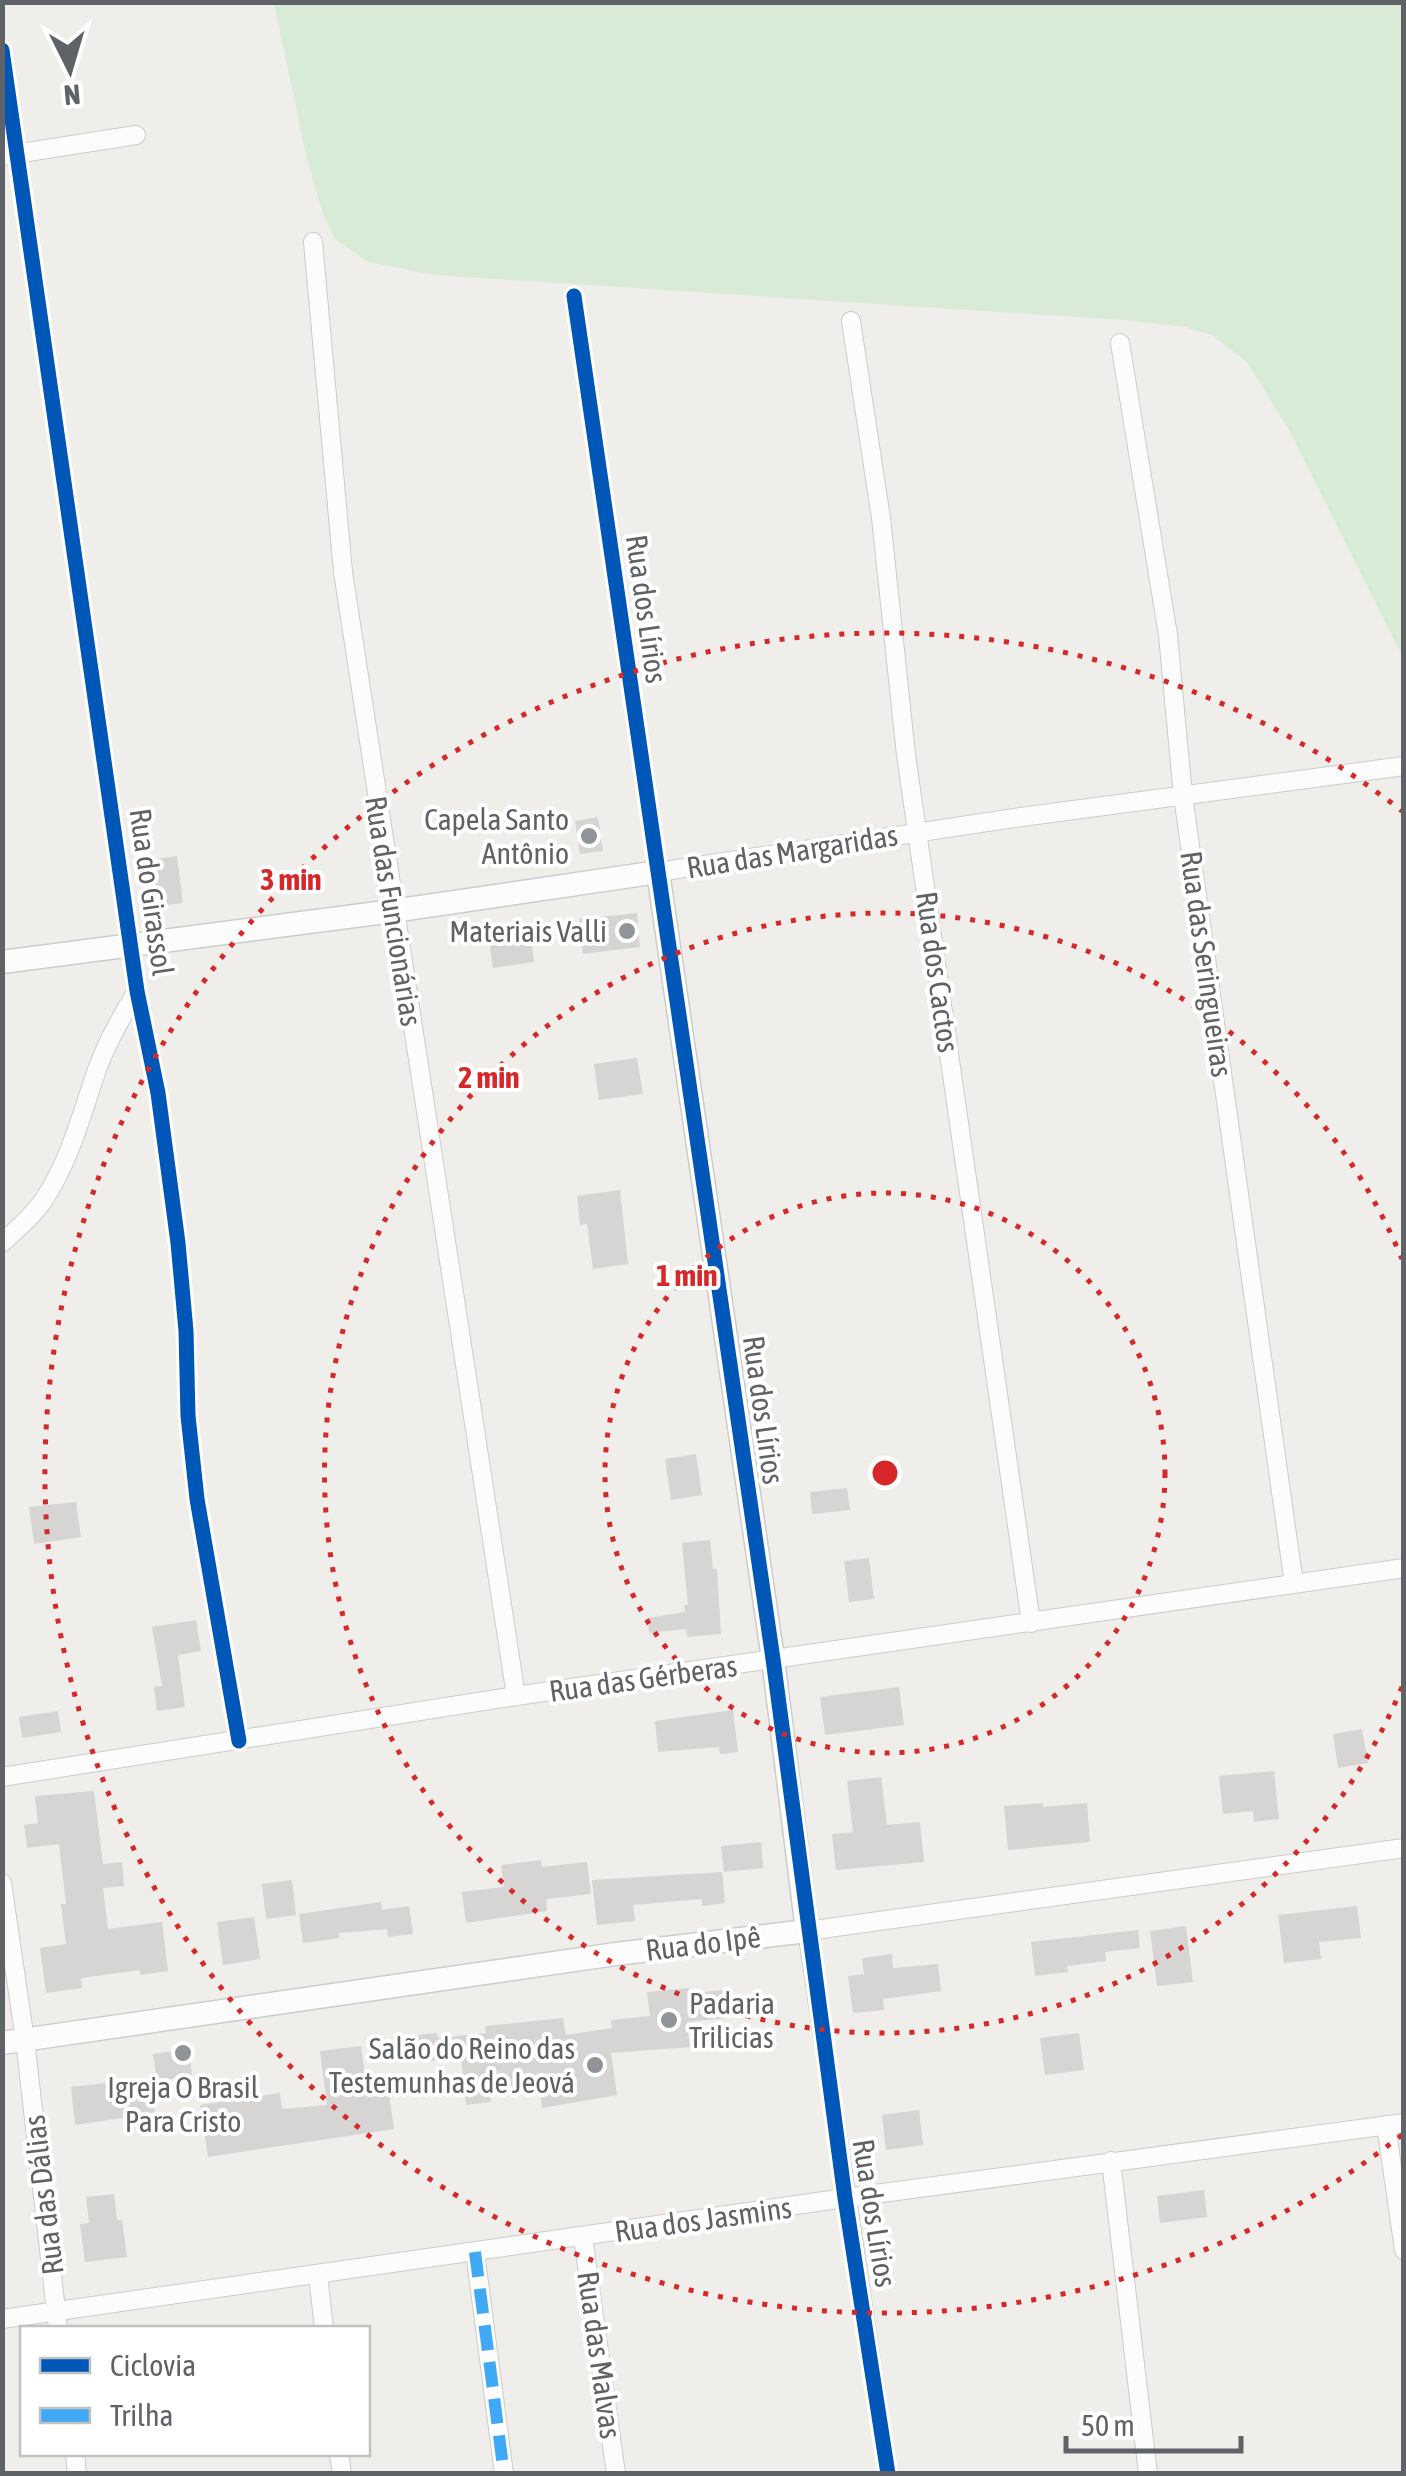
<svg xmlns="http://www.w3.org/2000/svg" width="1406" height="2476" font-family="'Asap Condensed',sans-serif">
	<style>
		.green { fill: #d8ebd6 }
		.building { fill: #d6d5d3 }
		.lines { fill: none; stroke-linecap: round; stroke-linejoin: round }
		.minor-casing { stroke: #cbcccc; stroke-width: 20 }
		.tertiary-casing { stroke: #cbcccc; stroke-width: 25 }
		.minor { stroke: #fdfcfc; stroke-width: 18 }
		.tertiary { stroke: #fdfcfc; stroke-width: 22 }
		.quiet { stroke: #3fa9f5; stroke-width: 12; stroke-dasharray: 25 12; stroke-linecap: butt }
		.cycleway-casing { stroke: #fff; stroke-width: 21 }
		.cycleway { stroke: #0057b8; stroke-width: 15 }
		.ring { fill: none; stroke: #d62828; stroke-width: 5; stroke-dasharray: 5 10 }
		.poi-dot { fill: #919496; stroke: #fff; stroke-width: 4 }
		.labels { text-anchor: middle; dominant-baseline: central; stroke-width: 8; stroke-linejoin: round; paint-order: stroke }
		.street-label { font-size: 30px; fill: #5f6368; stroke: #fff }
		.poi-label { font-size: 30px; fill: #5f6368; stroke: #fff; text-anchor: end }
		.centre { fill: #d62828; stroke: #fff; stroke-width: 5 }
		.ring-label { font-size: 30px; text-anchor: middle; font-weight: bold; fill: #d62828; stroke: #fff; stroke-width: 8; stroke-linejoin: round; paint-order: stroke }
	</style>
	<rect width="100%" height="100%" fill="#efeeea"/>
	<path class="green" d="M274 3H1403V658L1289 430 1247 362 1212 335 1185 327 1123 320 435 275 368 262 335 239 323 214 306 155Z"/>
	<path class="building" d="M598 817 603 851 580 854 575 821Z
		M177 856 183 903 151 907 145 861Z
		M637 913 640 947 583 954 579 919Z
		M530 929 534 962 493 968 488 935Z
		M637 1058 643 1094 599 1100 594 1064Z
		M620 1190 628 1264 593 1269 587 1224 580 1225 577 1196Z
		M696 1454 702 1495 671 1500 665 1459Z
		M847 1488 850 1510 812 1514 810 1492Z
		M76 1502 81 1537 34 1544 29 1507Z
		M710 1540 713 1569H717L721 1634 687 1637 686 1629 649 1633 648 1618 685 1612 684 1605H688L682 1543Z
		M869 1558 874 1599 849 1602 844 1561Z
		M196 1620 201 1651 178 1655 185 1707 157 1711 154 1687 162 1686 152 1627Z
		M899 1687 904 1725 825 1735 820 1697Z
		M733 1710 738 1752 720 1754 719 1747 658 1752 655 1721Z
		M58 1711 61 1732 22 1738 19 1717Z
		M1362 1729 1368 1763 1338 1768 1333 1734Z
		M1274 1771 1279 1819 1254 1822 1253 1811 1223 1814 1219 1776Z
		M881 1777 887 1825 920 1822 924 1862 836 1870 832 1834 853 1832 847 1781Z
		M94 1791 103 1864 122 1862 124 1886 103 1888 108 1929 162 1922 168 1971 140 1975V1970L81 1978 82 1988 46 1993 40 1948 66 1944 61 1904H66L59 1844 27 1848 24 1825 38 1823 35 1796Z
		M1043 1803V1807L1087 1803 1090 1842 1008 1850 1004 1806Z
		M761 1842 763 1868 724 1872 721 1846Z
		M541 1860 542 1867 587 1862 591 1894 546 1899 547 1911 466 1923 462 1892 504 1887 501 1865Z
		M722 1872 725 1903 702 1906V1899L633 1905 635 1921 597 1925 592 1880Z
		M292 1880 296 1915 266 1919 262 1884Z
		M381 1902 382 1910 409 1906 413 1934 388 1937 387 1929 339 1933 340 1938 303 1943 299 1914Z
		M1357 1906 1361 1938 1319 1942 1321 1959 1284 1963 1278 1915Z
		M254 1917 260 1959 223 1965 217 1922Z
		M1186 1926 1193 1982 1157 1986 1150 1931Z
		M1138 1930 1140 1948 1105 1952 1106 1961 1067 1966 1068 1972 1035 1976 1031 1942Z
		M892 1954 893 1968 938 1964 941 1991 883 1999 884 2010 853 2013 848 1976 864 1974 862 1958Z
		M689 1988 690 1993 724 1990 727 2018 687 2022 690 2047 611 2053 617 2095 542 2108 539 2083 489 2089 491 2102 466 2105 461 2058 418 2062 415 2035 437 2033 438 2038 486 2033 485 2026 563 2018 566 2035 612 2028 611 2020 650 2016 647 1992Z
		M1079 2033 1084 2070 1045 2075 1040 2038Z
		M361 2046 368 2097 389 2094 394 2129 208 2157 200 2105 280 2093 282 2109 327 2105 320 2051Z
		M189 2049 192 2076 157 2081 153 2054Z
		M150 2078 155 2113 75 2125 71 2087Z
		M919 2110 923 2145 886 2150 882 2115Z
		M1204 2190 1207 2217 1160 2223 1157 2196Z
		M114 2194 117 2220H122L127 2257 85 2262 80 2224 89 2223 86 2197Z"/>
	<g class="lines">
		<defs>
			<path id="minor" d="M2 50 137 991 158 1093 178 1243 186 1331 188 1416 197 1499 239 1741
				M2 156 136 135
				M313 242 343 572 516 1696
				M574 296 658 872 1021 817 1404 766
				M851 321 881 518 906 755 1031 1623
				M1120 343 1168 635 1183 796 1294 1584
				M2 1243C17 1229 34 1215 45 1198 71 1158 82 1112 98 1067 108 1040 122 1016 137 991
				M2 1777 516 1696 1404 1568
				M2 1883 25 2040 58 2328
				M1386 2125 1404 2250
				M1111 2161 1148 2474
				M583 2237 616 2474
				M475 2252 504 2474
				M318 2275 324 2328
				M2 2319 845 2198 1404 2123
				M75 2454 77 2474
				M339 2454 342 2474
				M888 2474 807 1931 1404 1848"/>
			<path id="tertiary" d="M2 962 393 911 658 872 773 1659 807 1931 616 1954 2 2043"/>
		</defs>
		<use href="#minor" class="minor-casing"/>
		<use href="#tertiary" class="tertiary-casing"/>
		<use href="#minor" class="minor"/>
		<use href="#tertiary" class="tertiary"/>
		<path class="quiet" d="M475 2252 504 2474"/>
		<defs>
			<path id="cycleway" d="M2 50 137 991 158 1093 178 1243 186 1331 188 1416 197 1499 239 1741
				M574 296 773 1659 845 2198 888 2474"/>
		</defs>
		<use href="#cycleway" class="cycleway-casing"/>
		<use href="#cycleway" class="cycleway"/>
	</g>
	<g class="ring">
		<circle cx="885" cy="1473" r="280"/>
		<path d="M1402 1687A560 560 0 1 1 1402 1259"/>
		<path d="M1402 2135A840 840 0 1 1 1402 811"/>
	</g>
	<g class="poi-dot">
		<circle cx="589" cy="836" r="10"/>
		<circle cx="627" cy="931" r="10"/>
		<circle cx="669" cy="2020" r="10"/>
		<circle cx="183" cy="2053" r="10"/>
		<circle cx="595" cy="2065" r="10"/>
	</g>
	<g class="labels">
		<g class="street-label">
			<text transform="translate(647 609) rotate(82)">Rua dos Lírios</text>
			<text transform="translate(792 851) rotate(-9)">Rua das Margaridas</text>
			<text transform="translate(152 892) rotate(82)">Rua do Girassol</text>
			<text transform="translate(394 911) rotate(81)">Rua das Funcionárias</text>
			<text transform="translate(1207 964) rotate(82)">Rua das Seringueiras</text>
			<text transform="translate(938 972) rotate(82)">Rua dos Cactos</text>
			<text transform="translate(764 1410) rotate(82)">Rua dos Lírios</text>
			<text transform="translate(643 1678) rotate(-8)">Rua das Gérberas</text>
			<text transform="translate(703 1943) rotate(-7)">Rua do Ipê</text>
			<text transform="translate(43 2195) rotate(-97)">Rua das Dálias</text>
			<text transform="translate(875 2213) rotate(81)">Rua dos Lírios</text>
			<text transform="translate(703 2219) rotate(-8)">Rua dos Jasmins</text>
			<text transform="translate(600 2355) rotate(82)">Rua das Malvas</text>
		</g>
		<g class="poi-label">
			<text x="569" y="819">Capela Santo<tspan x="569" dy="34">Antônio</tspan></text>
			<text x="607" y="931">Materiais Valli</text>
			<text x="689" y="2003" text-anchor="start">Padaria<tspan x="689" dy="34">Trilicias</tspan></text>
			<text x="575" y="2048">Salão do Reino das<tspan x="575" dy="34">Testemunhas de Jeová</tspan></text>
			<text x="183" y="2087" text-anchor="middle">Igreja O Brasil<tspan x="183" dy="34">Para Cristo</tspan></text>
		</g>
	</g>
	<circle cx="885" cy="1473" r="15" class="centre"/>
	<g class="ring-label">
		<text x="291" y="890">3 min</text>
		<text x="489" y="1088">2 min</text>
		<text x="687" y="1286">1 min</text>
	</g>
	<rect width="1406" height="2476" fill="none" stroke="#5f6368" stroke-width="10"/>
	<rect x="20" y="2326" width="350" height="130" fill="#ffffff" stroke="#bfc1c3" stroke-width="2.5"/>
	<rect x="40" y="2358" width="50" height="15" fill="#0057b8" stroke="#bfc1c3" stroke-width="2.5"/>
	<text x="110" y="2376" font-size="30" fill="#5f6368">Ciclovia</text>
	<rect x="40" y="2408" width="50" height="15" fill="#3fa9f5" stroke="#bfc1c3" stroke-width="2.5"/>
	<text x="110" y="2426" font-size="30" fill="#5f6368">Trilha</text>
	<g transform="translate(70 70) rotate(175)" stroke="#ffffff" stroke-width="8" paint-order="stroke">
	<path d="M0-8L18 38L0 25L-18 38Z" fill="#5f6368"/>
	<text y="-15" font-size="28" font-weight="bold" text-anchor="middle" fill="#5f6368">N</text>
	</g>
	<path d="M1066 2436v15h175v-15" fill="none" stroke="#5f6368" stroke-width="5"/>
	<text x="1081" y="2436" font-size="30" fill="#5f6368" stroke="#ffffff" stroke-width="8" paint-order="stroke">50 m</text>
</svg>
